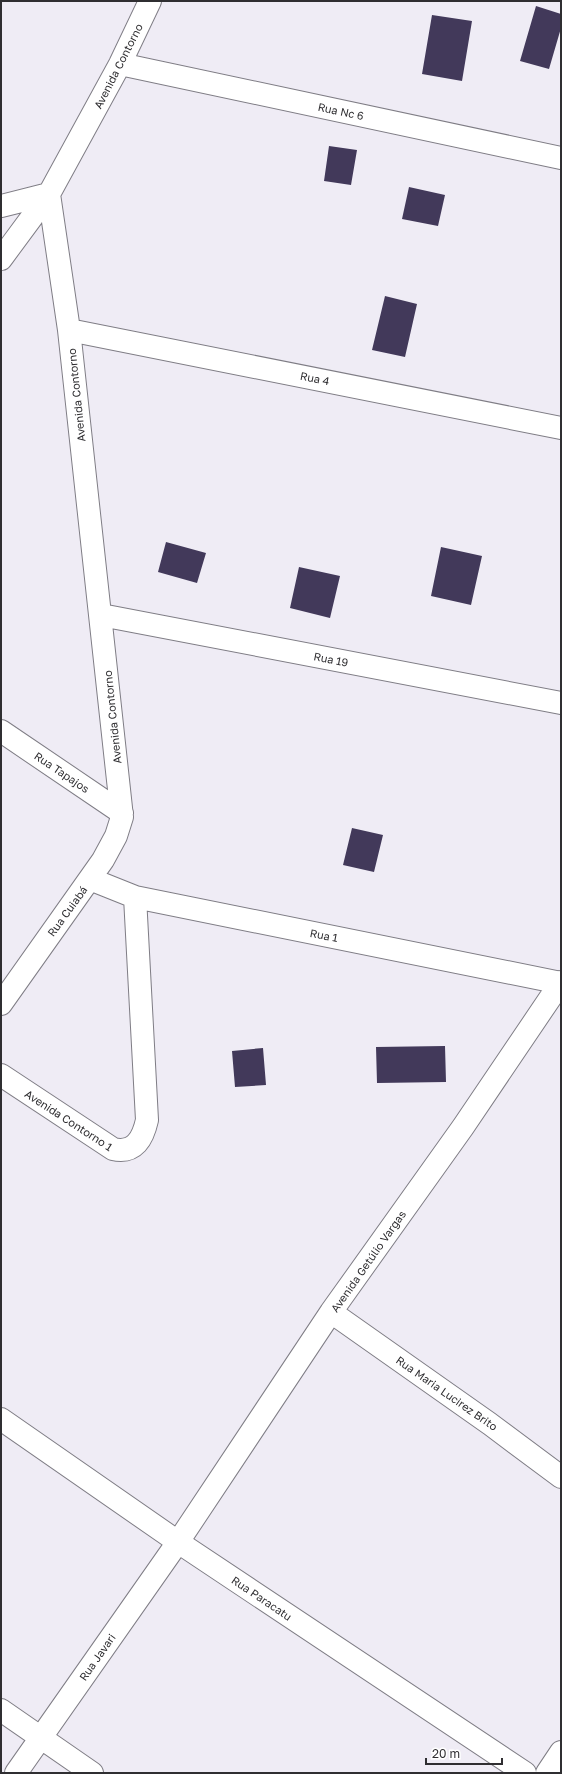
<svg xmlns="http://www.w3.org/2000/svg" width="562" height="1774" font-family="'Golos Text',sans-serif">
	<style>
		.building { fill: #42395a }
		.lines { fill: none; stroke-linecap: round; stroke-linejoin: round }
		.minor-casing { stroke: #7f7d85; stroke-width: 24 }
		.tertiary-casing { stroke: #7f7d85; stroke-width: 24 }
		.minor { stroke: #fff; stroke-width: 22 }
		.tertiary { stroke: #fff; stroke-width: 22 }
		.labels { text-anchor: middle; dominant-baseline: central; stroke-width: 4; stroke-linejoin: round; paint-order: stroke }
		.street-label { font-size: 11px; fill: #2f2e31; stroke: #fff }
	</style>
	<rect width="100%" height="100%" fill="#efecf5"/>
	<path class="building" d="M536 6 561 14V28L549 69 520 61Z
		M432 15 472 21 462 81 422 74Z
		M329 146 357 150 351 185 324 181Z
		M409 187 445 195 438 226 402 219Z
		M385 296 417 304 405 357 372 350Z
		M166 542 206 553 197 583 158 572Z
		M441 547 482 556 471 605 431 596Z
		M299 567 340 576 330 618 290 608Z
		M352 828 383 835 374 872 343 865Z
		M445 1046 446 1082 377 1083 376 1047Z
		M263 1048 266 1085 235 1087 232 1051Z"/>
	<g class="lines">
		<defs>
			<path id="minor" d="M120 64 561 158
				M1 206 49 194
				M1 259 49 194
				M69 330 561 428
				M101 615 561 703
				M1 731 122 813
				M90 879 135 897 561 983
				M1 1004 103 860 116 836 122 817 69 330 49 194 120 64 150 1
				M1 1075 113 1149C135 1154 143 1138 147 1120L135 897
				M331 1312 490 1424 561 1477
				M1 1419 178 1542 525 1773
				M1 1710 92 1773
				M16 1773 178 1542 331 1312 463 1127 561 982"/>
			<path id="tertiary" d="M547 1773 561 1752"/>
		</defs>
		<use href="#minor" class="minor-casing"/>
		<use href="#tertiary" class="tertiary-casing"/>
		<use href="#minor" class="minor"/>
		<use href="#tertiary" class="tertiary"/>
	</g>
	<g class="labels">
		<g class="street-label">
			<text transform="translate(118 66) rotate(-63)">Avenida Contorno</text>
			<text transform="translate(341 111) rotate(12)">Rua Nc 6</text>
			<text transform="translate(315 378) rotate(11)">Rua 4</text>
			<text transform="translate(76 395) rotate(-96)">Avenida Contorno</text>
			<text transform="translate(331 659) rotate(11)">Rua 19</text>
			<text transform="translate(112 717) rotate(-96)">Avenida Contorno</text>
			<text transform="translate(62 772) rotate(34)">Rua Tapajos</text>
			<text transform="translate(67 911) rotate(-54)">Rua Cuiabá</text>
			<text transform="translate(324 935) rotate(11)">Rua 1</text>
			<text transform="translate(69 1120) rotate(33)">Avenida Contorno 1</text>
			<text transform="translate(368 1261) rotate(-55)">Avenida Getúlio Vargas</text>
			<text transform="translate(447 1393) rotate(35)">Rua Maria Lucirez Brito</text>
			<text transform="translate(262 1598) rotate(34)">Rua Paracatu</text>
			<text transform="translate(97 1657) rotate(-55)">Rua Javari</text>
		</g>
	</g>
	<rect width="562" height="1774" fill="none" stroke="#2f2e31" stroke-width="4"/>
	<path d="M426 1758v6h76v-6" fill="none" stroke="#2f2e31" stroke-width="2"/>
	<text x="432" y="1758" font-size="12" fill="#2f2e31" stroke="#ffffff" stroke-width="3" paint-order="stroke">20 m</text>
</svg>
